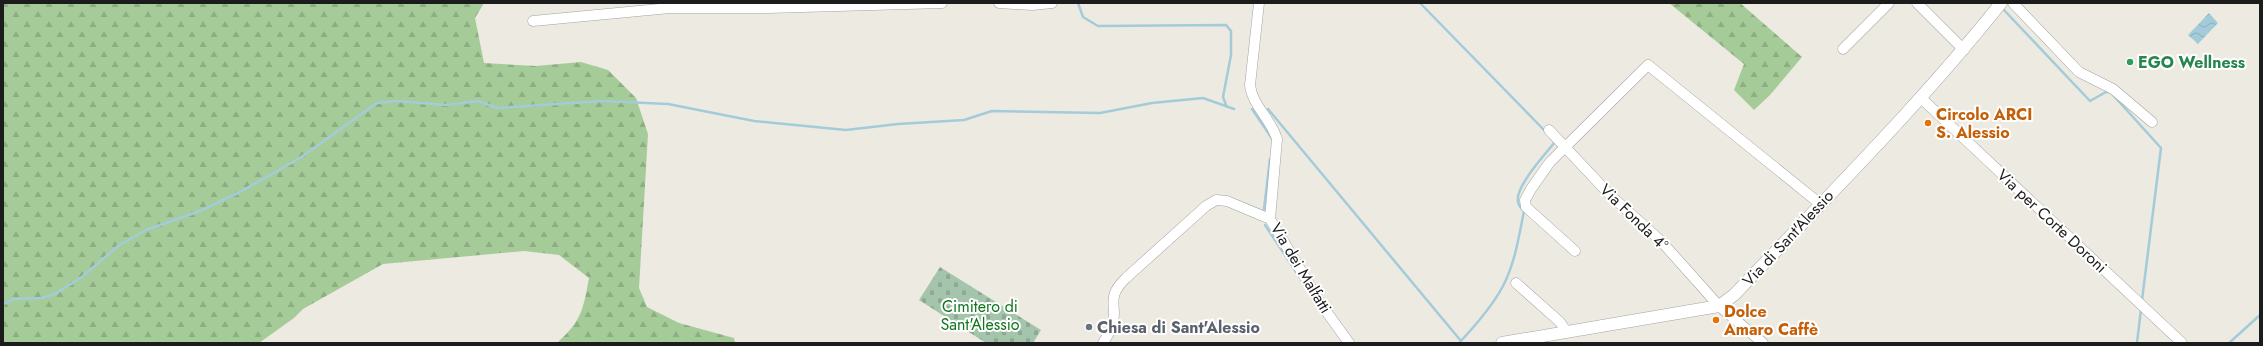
<svg xmlns="http://www.w3.org/2000/svg" width="2263" height="346" font-family="Jost,sans-serif">
	<style>
		.forest { fill: url(#forest-firs) }
		.cemetery { fill: url(#cemetery-stones) }
		.water { fill: url(#water-waves) }
		.lines { fill: none; stroke-linecap: round; stroke-linejoin: round }
		.stream { stroke: #a4cbd9; stroke-width: 2.5 }
		.minor-casing { stroke: #a3a3a3; stroke-width: 11 }
		.tertiary-casing { stroke: #a3a3a3; stroke-width: 13 }
		.minor { stroke: #fff; stroke-width: 10 }
		.tertiary { stroke: #fff; stroke-width: 12 }
		.leisure-dot { fill: #2e9e5b; stroke: #fff; stroke-width: 1.5 }
		.food-dot { fill: #e8710a; stroke: #fff; stroke-width: 1.5 }
		.worship-dot { fill: #6b7280; stroke: #fff; stroke-width: 1.5 }
		.labels { text-anchor: middle; dominant-baseline: central; stroke-width: 4; stroke-linejoin: round; paint-order: stroke }
		.leisure-label { font-size: 16px; font-weight: bold; fill: #27864d; stroke: #fff; text-anchor: start }
		.food-label { font-size: 16px; font-weight: bold; fill: #c56008; stroke: #fff; text-anchor: start }
		.street-label { font-size: 16px; fill: #1c1c1c; stroke: #fff }
		.park-label { font-size: 16px; fill: #0f751d; stroke: #fff }
		.worship-label { font-size: 16px; font-weight: bold; fill: #5b616d; stroke: #fff; text-anchor: start }
	</style>
	<defs>
		<pattern id="forest-firs" width="22" height="20" patternUnits="userSpaceOnUse"><rect width="22" height="20" fill="#a5cb98"/><path d="M5 1l3.5 6h-7zM16 11l3.5 6h-7z" fill="#8dae82"/></pattern>
		<pattern id="cemetery-stones" width="16" height="16" patternUnits="userSpaceOnUse"><rect width="16" height="16" fill="#a4c5ab"/><path d="M2 7V4a2 2 0 0 1 4 0v3zM10 15v-3a2 2 0 0 1 4 0v3z" fill="#8da993"/></pattern>
		<pattern id="water-waves" width="16" height="10" patternUnits="userSpaceOnUse"><rect width="16" height="10" fill="#a4cbd9"/><path d="M0 5q4-4 8 0t8 0" fill="none" stroke="#8daeba"/></pattern>
	</defs>
	<rect width="100%" height="100%" fill="#edeae2"/>
	<path class="forest" d="M3 3H484L475 18 484 63 536 66 581 62 608 70 636 98 648 134 639 288 647 307 679 323 734 338 735 343H557C582 320 583 310 589 278L559 255 524 251 383 264 303 309 294 318 259 343H3Z
		M1669 3H1740L1802 57 1770 95 1754 110 1734 90 1744 64Z"/>
	<path class="cemetery" d="M940 267 1041 330 1033 343H986L919 300Z"/>
	<path class="water" d="M2209 13 2218 23 2198 44 2188 35Z"/>
	<g class="lines">
		<path class="stream" d="M1078 3 1083 17 1098 26 1226 25 1231 31V55L1223 97 1226 105
			M1420 3 1546 132
			M2003 9 2090 101 2106 92H2109
			M2113 95 2161 148 2142 300
			M1252 109 1273 140
			M1268 109 1461 341
			M1264 209 1270 159
			M1265 225 1299 276
			M3 304 14 299 41 298 55 294 82 277 118 246 146 230 200 211 240 192 300 158 377 103 397 101 446 105 478 101 497 108 603 101 668 104 754 121 846 130 898 124 964 120 992 111 1100 113 1152 103 1203 98 1234 109
			M1459 343C1475 326 1492 307 1503 286 1515 263 1519 236 1524 211 1521 208 1518 206 1518 201 1515 187 1546 153 1555 142L1553 140
			M2137 343 2141 309
			M2229 343 2260 315"/>
		<defs>
			<path id="minor" d="M999 3 1032 5 1052 3
				M1259 3 1250 85C1252 105 1271 119 1277 139L1270 219 1321 304 1349 343
				M1917 3 1964 50
				M2013 3 2079 72 2113 89 2152 122
				M533 21 670 8H768L942 3
				M1843 49 1889 3
				M1921 98 2182 343
				M1549 130 1610 195 1661 241 1719 306 1763 343
				M1575 251 1526 207 1525 200 1531 189 1550 162 1648 65 1819 203
				M1516 283 1560 322 1566 331
				M1103 343C1106 338 1110 332 1112 327 1119 306 1104 299 1126 278L1206 206 1216 200 1227 201 1270 219"/>
			<path id="tertiary" d="M1502 343 1719 306 1734 295C1825 199 1919 106 2001 3"/>
		</defs>
		<use href="#minor" class="minor-casing"/>
		<use href="#tertiary" class="tertiary-casing"/>
		<use href="#minor" class="minor"/>
		<use href="#tertiary" class="tertiary"/>
	</g>
	<circle class="leisure-dot" cx="2130" cy="62" r="4"/>
	<g class="food-dot">
		<circle cx="1928" cy="123" r="4"/>
		<circle cx="1716" cy="320" r="4"/>
	</g>
	<circle class="worship-dot" cx="1089" cy="327" r="4"/>
	<g class="labels">
		<g class="leisure-label">
			<text x="2138" y="62">EGO Wellness</text>
		</g>
		<g class="food-label">
			<text x="1936" y="114">Circolo ARCI<tspan x="1936" dy="18">S. Alessio</tspan></text>
			<text x="1724" y="311">Dolce<tspan x="1724" dy="18">Amaro Caffè</tspan></text>
		</g>
		<g class="street-label">
			<text transform="translate(1634 217) rotate(44)">Via Fonda 4°</text>
			<text transform="translate(2052 221) rotate(43)">Via per Corte Doroni</text>
			<text transform="translate(1788 238) rotate(-47)">Via di Sant'Alessio</text>
			<text transform="translate(1301 268) rotate(59)">Via dei Malfatti</text>
		</g>
		<g class="park-label">
			<text x="980" y="306">Cimitero di<tspan x="980" dy="18">Sant'Alessio</tspan></text>
		</g>
		<g class="worship-label">
			<text x="1097" y="327">Chiesa di Sant'Alessio</text>
		</g>
	</g>
	<rect width="2263" height="346" fill="none" stroke="#1c1c1c" stroke-width="8"/>
</svg>
